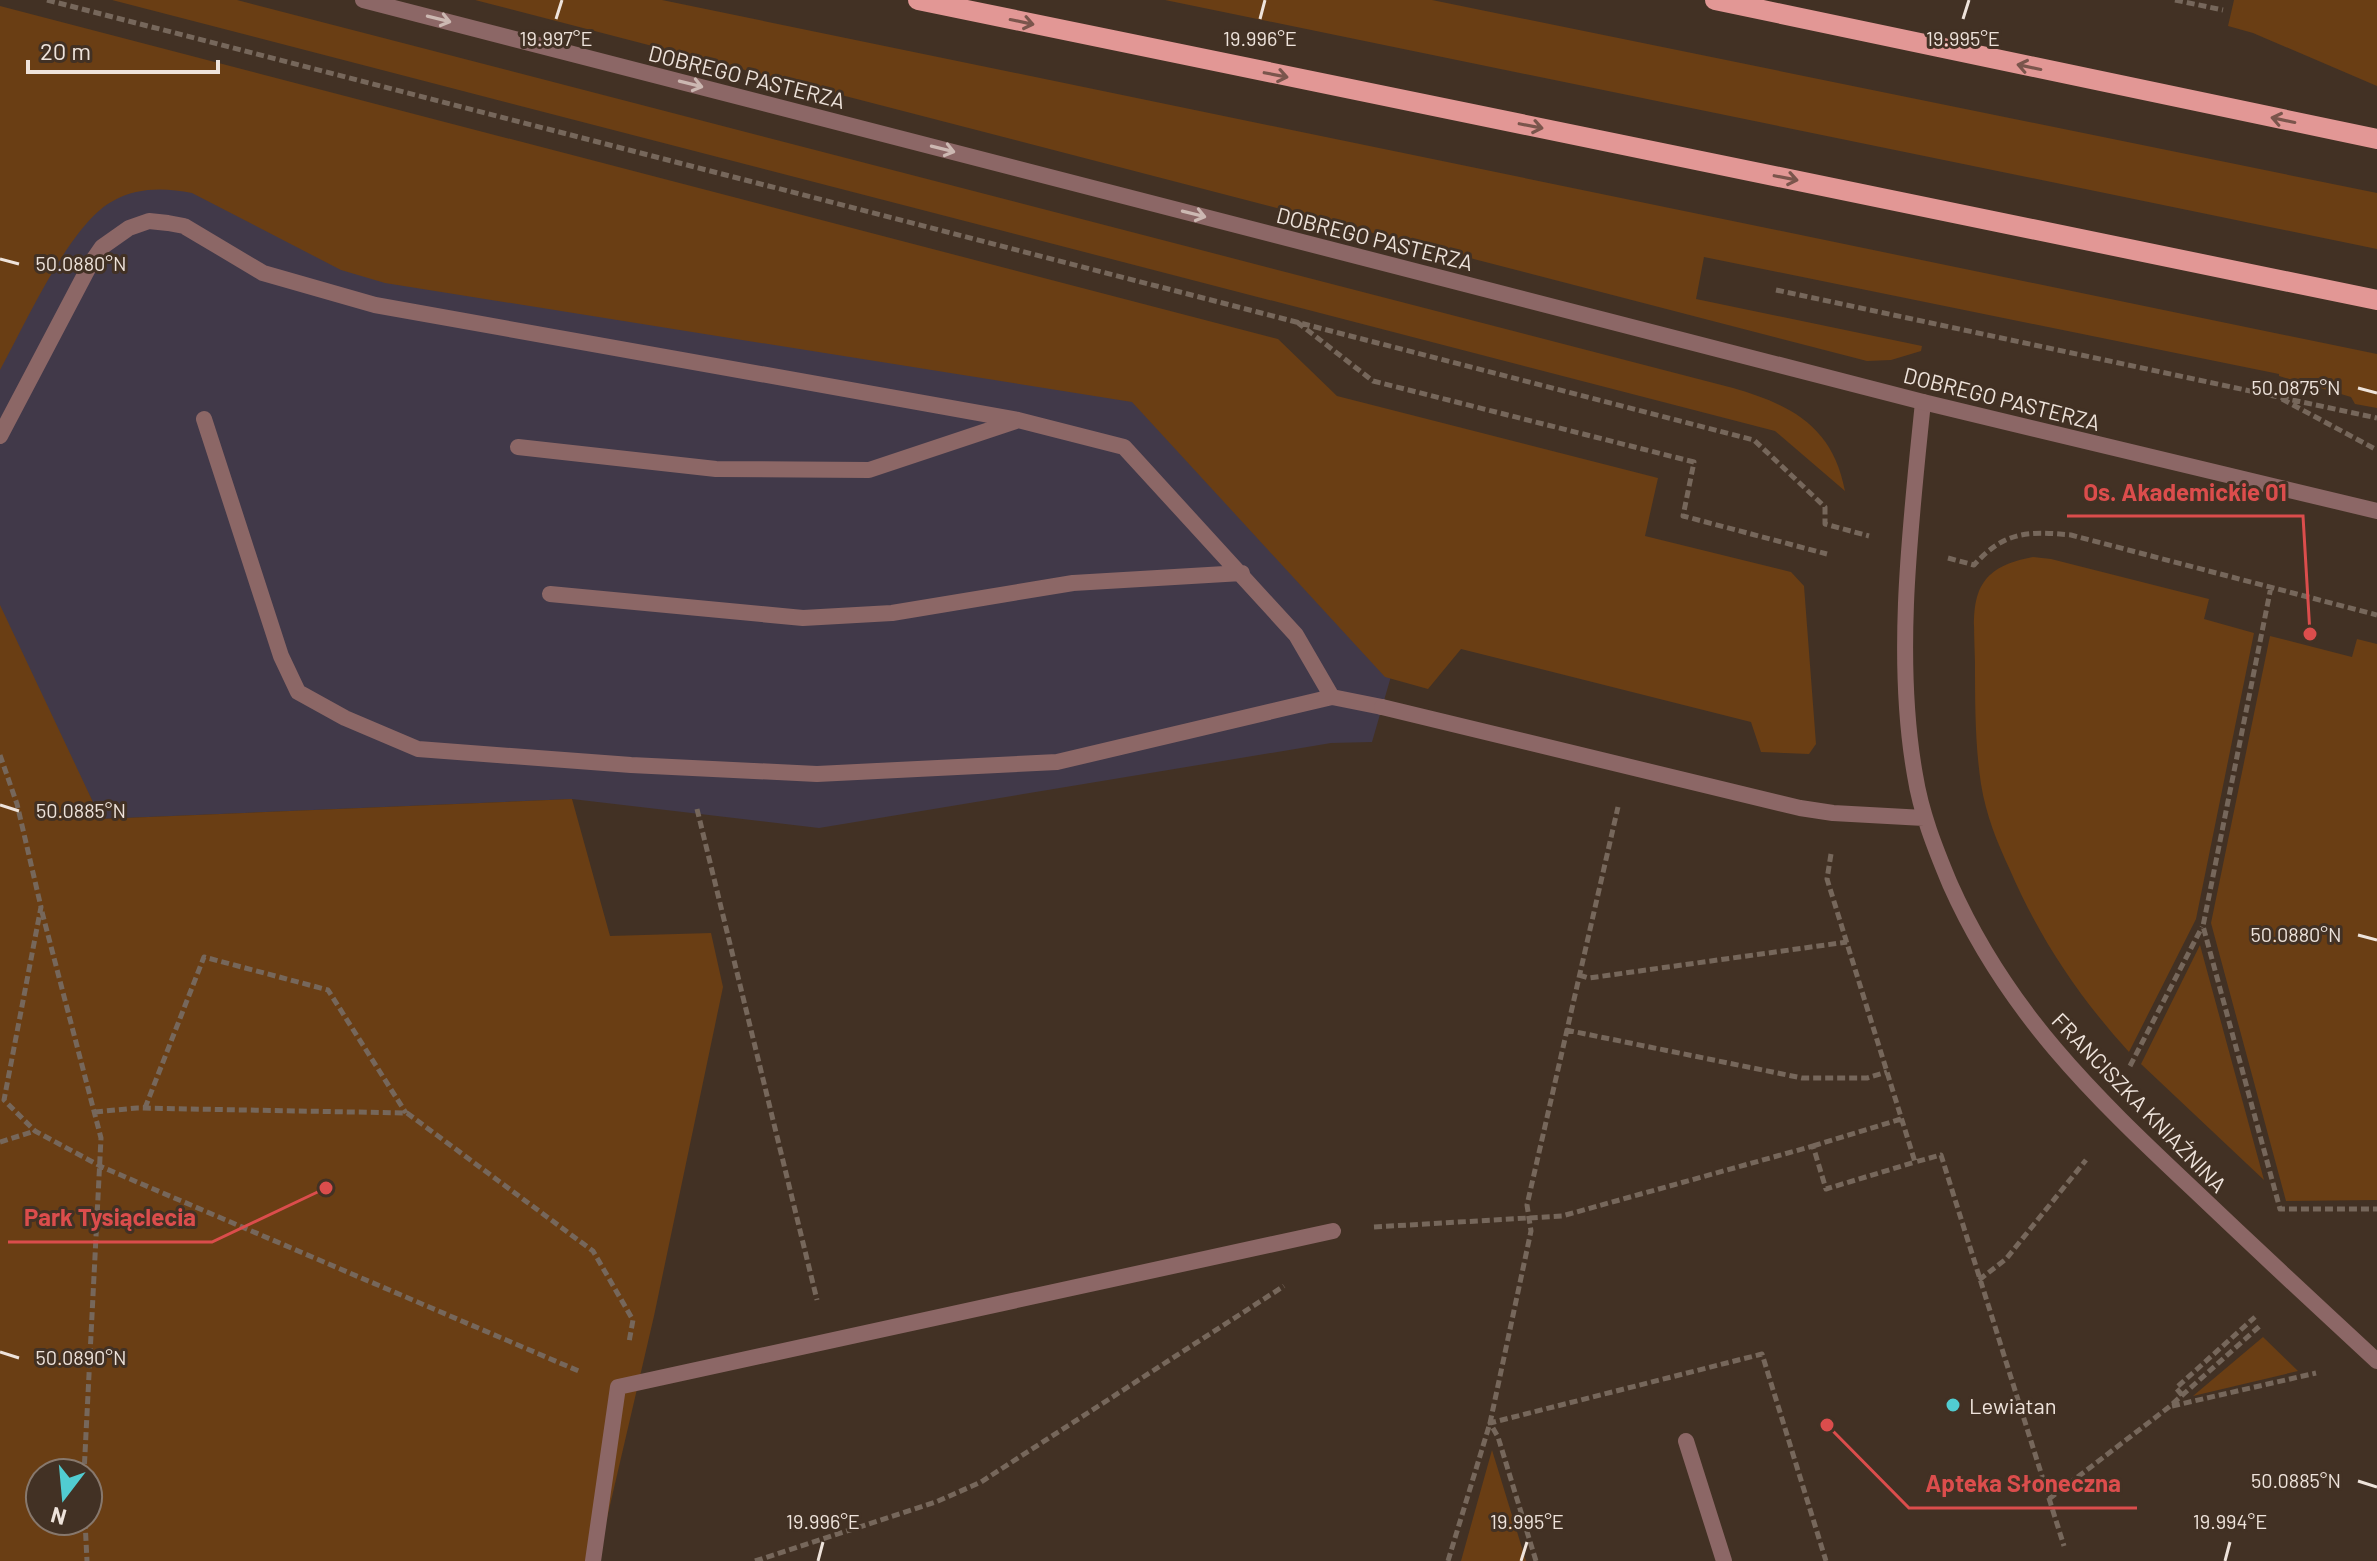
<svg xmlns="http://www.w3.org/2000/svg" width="2377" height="1561" font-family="Barlow,sans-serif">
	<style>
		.industrial { fill: #413949 }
		.green { fill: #6a3e14; fill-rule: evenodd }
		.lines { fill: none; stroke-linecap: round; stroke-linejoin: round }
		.path { stroke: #76675b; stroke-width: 5; stroke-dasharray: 8 4; stroke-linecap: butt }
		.service { stroke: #8c6766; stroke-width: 16 }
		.minor { stroke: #8c6766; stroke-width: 16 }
		.tertiary { stroke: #8c6766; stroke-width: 16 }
		.primary { stroke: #e29795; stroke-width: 20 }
		.oneway { stroke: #ccb8b2 }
		.oneway2 { stroke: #7a554c }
		.ticks { fill: none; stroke: #eee3db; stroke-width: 3 }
		.poi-dot { fill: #51ccd1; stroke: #423124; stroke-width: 3 }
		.labels { text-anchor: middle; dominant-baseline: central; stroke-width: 6; stroke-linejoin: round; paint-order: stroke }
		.street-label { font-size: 22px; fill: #eee3db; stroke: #423124 }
		.poi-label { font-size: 22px; fill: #eee3db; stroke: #423124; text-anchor: start }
		.ticks-label { font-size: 20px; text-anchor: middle; fill: #eee3db; stroke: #423124; stroke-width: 6; stroke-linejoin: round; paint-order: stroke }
		.leader { fill: none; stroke: #db4d4c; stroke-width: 3 }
		.callout-dot { fill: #db4d4c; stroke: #423124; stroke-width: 3 }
		.callout-label { font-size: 24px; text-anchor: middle; font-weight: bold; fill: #db4d4c; stroke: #423124; stroke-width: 6; stroke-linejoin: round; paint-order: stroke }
	</style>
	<rect width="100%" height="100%" fill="#423124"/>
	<path class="industrial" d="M117 119 1134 379 1394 666 1372 742 1331 743 819 828 572 799 101 819 0 612V200Z"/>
	<path class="green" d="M112 0H237L1733 388C1792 405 1833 427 1845 491L1775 431Z
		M475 0H662L2377 354V408L2355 404 2351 397 2279 376V374L1704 257 1696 299 1922 346 1921 351 1891 360 1867 361Z
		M1165 0H1432L2377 193V249Z
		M2234 0H2377V86L2253 33 2228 26Z
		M0 6 1278 339 1337 396 1658 478 1645 536 1791 572 1804 586 1816 744 1809 754 1761 752 1751 722 1461 649 1428 689 1385 677 1132 402 385 283 341 270 192 193C165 188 138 187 113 201 70 223 24 327 0 370Z
		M2033 557 2051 559 2209 599 2204 619 2254 633 2196 919 2129 1052C2079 997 2040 939 2010 870 1997 842 1986 815 1981 784 1975 744 1975 703 1975 663 1974 608 1965 569 2033 557Z
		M0 605 101 819 572 799 610 936 711 933 723 987 654 1316 597 1561H0ZM40 1473H88V1521H40Z
		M2270 636 2352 657 2357 639 2377 644V1200L2286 1201 2211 923Z
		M2200 945 2264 1180 2141 1064Z
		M2263 1337 2298 1371 2193 1396Z
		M1492 1450 1526 1561H1461Z"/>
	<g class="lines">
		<path class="path" d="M47 0 1754 440 1825 507V524L1869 536
			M2175 0 2223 10
			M1776 290 2377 418
			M1297 322 1373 381 1694 462 1683 516 1827 554
			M2282 399 2377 450
			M1948 558 1974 565C2005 531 2027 531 2071 535L2377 615
			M2271 587 2203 926 2280 1209H2377
			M0 755 17 804 41 907 4 1100 35 1131 102 1167 581 1372
			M697 809 817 1300
			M1831 854 1827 879 1915 1162 1941 1155 2064 1546
			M42 912 101 1138 84 1473
			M1579 975 1589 978 1847 942
			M1566 1030 1802 1078H1867L1887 1072
			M2130 1066 2202 927
			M145 1108 204 957 328 990 406 1113
			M95 1112 137 1108 407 1113 593 1251 633 1320 629 1342
			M0 1142 35 1131
			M1813 1146 1901 1119
			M1374 1227 1562 1216 1813 1146 1826 1189 1915 1162
			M1979 1280 2006 1259 2086 1160
			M2182 1395 2176 1388 2255 1317
			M2172 1406 2316 1373
			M2049 1499 2169 1407 2262 1324
			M85 1521 87 1561
			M755 1561 936 1502 981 1482 1284 1286
			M1448 1561 1490 1423 1531 1231 1527 1205 1618 807
			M1536 1561 1498 1437 1490 1423 1762 1354 1826 1561"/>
		<path class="service" d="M204 419 281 656 298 692 345 718 418 749 631 765 817 774 1057 762 1332 697 1382 707
			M0 436 91 263 102 247 129 228 149 221 168 223 184 226 263 273 375 305 1018 420 1124 447 1296 635 1332 697
			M518 447 716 469 869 470 1016 421
			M550 594 803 618 892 613 1073 583 1242 573
			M1686 1441 1724 1561"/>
		<path class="minor" d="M1923 402C1911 521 1894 657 1915 775 1921 813 1935 848 1950 884 2007 1012 2092 1094 2192 1188 2253 1246 2315 1304 2377 1361
			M1382 707 1800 808 1833 813 1924 818
			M593 1561 618 1387 1333 1231"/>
		<path class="tertiary" d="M363 0 1923 402 2377 511"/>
		<path class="primary" d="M918 0 2377 300
			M1715 0 2377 139"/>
	</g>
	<defs><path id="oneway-shaft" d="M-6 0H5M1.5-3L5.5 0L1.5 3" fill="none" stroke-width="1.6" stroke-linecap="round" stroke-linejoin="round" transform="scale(2)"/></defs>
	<g class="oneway">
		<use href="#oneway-shaft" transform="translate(439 19) rotate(14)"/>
		<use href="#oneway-shaft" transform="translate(691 84) rotate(14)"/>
		<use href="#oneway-shaft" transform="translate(943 149) rotate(14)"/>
		<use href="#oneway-shaft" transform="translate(1194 214) rotate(14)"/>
	</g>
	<g class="oneway2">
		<use href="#oneway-shaft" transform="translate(1022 22) rotate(12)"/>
		<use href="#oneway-shaft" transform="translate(2029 67) rotate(-168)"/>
		<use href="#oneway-shaft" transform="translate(1276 75) rotate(11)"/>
		<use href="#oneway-shaft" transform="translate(2283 120) rotate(-168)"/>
		<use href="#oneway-shaft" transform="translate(1531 126) rotate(11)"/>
		<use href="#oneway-shaft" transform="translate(1786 178) rotate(11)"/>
	</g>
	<path class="ticks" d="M556 19 562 0M1260 19 1265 0M1963 19 1969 0M0 259 19 264M2358 388 2377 393M0 805 19 811M2358 935 2377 940M0 1352 19 1358M2358 1481 2377 1487M818 1561 823 1542M1521 1561 1527 1542M2225 1561 2230 1542"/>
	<circle class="poi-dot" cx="1953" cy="1405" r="8"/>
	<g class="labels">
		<g class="street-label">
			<text transform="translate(747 76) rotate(14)">DOBREGO PASTERZA</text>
			<text transform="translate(1375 238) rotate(14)">DOBREGO PASTERZA</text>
			<text transform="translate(2002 398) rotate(14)">DOBREGO PASTERZA</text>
			<text transform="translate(2140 1102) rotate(46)">FRANCISZKA KNIAŹNINA</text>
		</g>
		<g class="poi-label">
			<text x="1969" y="1405">Lewiatan</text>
		</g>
	</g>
	<g class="ticks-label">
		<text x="556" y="46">19.997°E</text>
		<text x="1260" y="46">19.996°E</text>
		<text x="1963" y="46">19.995°E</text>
		<text x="81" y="271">50.0880°N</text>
		<text x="2296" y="395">50.0875°N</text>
		<text x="81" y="818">50.0885°N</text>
		<text x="2296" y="942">50.0880°N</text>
		<text x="81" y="1365">50.0890°N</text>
		<text x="2296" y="1488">50.0885°N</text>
		<text x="823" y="1529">19.996°E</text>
		<text x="1527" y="1529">19.995°E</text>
		<text x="2230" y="1529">19.994°E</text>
	</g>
	<path class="leader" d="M2310 634L2303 516H2067M326 1188L212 1242H8M1827 1425L1909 1508H2137"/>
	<g class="callout-dot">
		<circle cx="2310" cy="634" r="8"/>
		<circle cx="326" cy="1188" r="8"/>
		<circle cx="1827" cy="1425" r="8"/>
	</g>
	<g class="callout-label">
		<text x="2185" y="501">Os. Akademickie 01</text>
		<text x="110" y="1226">Park Tysiąclecia</text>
		<text x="2023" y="1492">Apteka Słoneczna</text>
	</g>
	<g transform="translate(64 1497) rotate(196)"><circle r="38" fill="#423124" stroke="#87786d" stroke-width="2"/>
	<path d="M0-6L14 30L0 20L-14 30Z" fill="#51ccd1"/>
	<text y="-12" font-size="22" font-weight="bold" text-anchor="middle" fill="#eee3db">N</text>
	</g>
	<path d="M28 60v12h190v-12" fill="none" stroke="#eee3db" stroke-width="4"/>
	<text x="40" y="60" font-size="24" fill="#eee3db" stroke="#423124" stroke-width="6" paint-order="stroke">20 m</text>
</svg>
